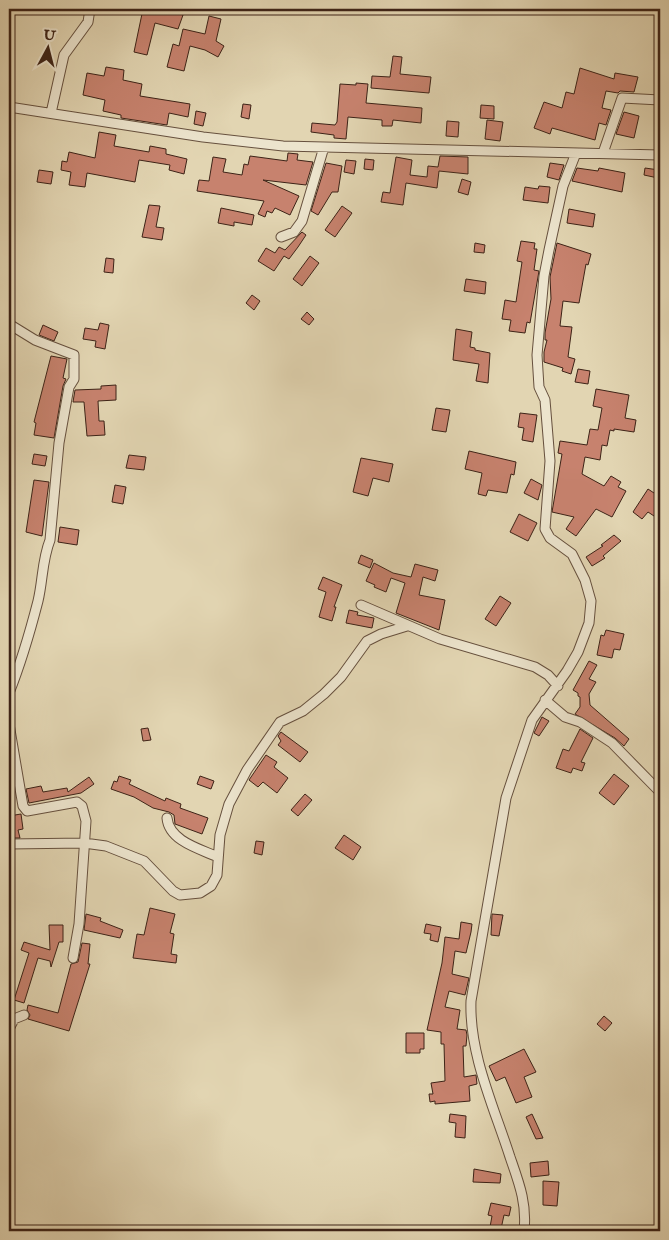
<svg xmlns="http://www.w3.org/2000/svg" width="669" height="1240" font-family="'IM FELL English',serif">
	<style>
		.building { fill: #c7826e; stroke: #3d2317 }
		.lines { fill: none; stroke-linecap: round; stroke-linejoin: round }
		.minor-casing { stroke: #66503e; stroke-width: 11 }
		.minor { stroke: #ece4cd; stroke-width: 9 }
	</style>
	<rect width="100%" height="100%" fill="#e2d5b2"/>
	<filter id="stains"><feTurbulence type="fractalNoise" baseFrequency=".004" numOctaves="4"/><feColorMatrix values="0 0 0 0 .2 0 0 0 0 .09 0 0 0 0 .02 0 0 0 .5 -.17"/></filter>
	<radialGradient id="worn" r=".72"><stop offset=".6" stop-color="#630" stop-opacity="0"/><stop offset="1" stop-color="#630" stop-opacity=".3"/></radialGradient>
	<path class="building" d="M143 9H164L183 15 178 29 155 23 147 55 134 52Z
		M209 16 221 19 216 41 224 46 218 57 205 50 190 46 184 71 167 67 173 44 179 46 183 29 205 34Z
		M393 56 402 57 400 74 431 77 429 93 371 88 372 76 390 77Z
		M106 67 124 70 123 80 142 84 140 96 190 104 188 117 169 113 167 125 121 118V115L103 111 105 100 83 95 87 73 104 76Z
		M580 68 614 79 615 73 638 77 634 92 620 91 618 93 606 91 602 108 611 110 606 125 599 123 595 140 552 128 550 134 534 128 544 102 562 108 566 92 574 94Z
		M356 83 368 84 366 103 422 108 421 123 393 120 392 126H382V120L348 117 346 139 334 138V135L311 132 312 123 335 125 337 122 340 84 356 85Z
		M243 104 251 105 249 119 241 117Z
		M481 105 494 106V119L480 118Z
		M196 111 206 113 203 126 194 124Z
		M624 112 639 116 634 138 616 134Z
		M487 120 503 122 500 141 485 139Z
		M447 121 459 122 458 137 446 136Z
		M99 132 116 135 114 146 149 152 150 146 166 149V154L187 159 184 174 169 170 170 165 139 160 135 182 87 173 85 187 69 185 71 172 61 170 62 161 67 162 69 152 95 158Z
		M288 153 298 154 297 160 313 162 306 185 263 180 299 196 290 215 275 208 272 213 267 211 265 217 258 214 264 201 197 191 199 180 209 181 213 157 226 159 223 172 242 175 244 164 248 165 250 156 287 161Z
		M440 156 468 157V174L439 171 437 188 406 183 403 205 381 202 383 192 390 193 396 157 412 160 410 175 427 177 428 166 438 167Z
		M365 159 374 160 373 170 364 169Z
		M346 160 356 161 354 174 344 172Z
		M326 163 342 166 338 192H332L318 215 311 211Z
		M550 163 564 165 559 180 547 177Z
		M577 168 598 171 599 168 625 173 622 192 572 181Z
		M645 168 659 170 658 178 644 175Z
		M39 170 53 172 51 184 37 182Z
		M462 179 471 182 468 195 458 192Z
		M539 186 550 187 548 203 523 200 525 187 538 189Z
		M149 205 160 206 156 227 164 228 162 240 142 237Z
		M342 206 352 213 335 237 325 230Z
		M221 208 254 215 252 225 234 222V226L218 223Z
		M569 209 595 214 593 227 567 223Z
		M302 232 306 235 298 247 289 259 284 256 274 271 258 261 266 248 275 253 279 247 285 250Z
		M521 241 535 243 534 249H537L534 270 539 271 530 323 527 322 525 333 509 331 511 320 502 319 505 300 516 302 522 262 517 261Z
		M475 243 485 245 484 253 474 252Z
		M557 243 591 254 588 265 586 264 579 303 563 301 560 326 572 327 568 357 575 359 571 374 562 371 563 368 544 362V352L547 340H545V333L551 299 550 277Z
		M310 256 319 263 302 286 293 279Z
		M106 258 114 259 113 273 104 272Z
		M466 279 486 282 485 294 464 291Z
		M252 295 260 301 254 310 246 303Z
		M307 312 314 319 309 325 301 319Z
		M100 323 109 325 105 349 95 347 96 341 83 339 85 328 98 330Z
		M43 325 58 332 54 341 39 335Z
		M456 329 472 332 470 347 475 348V350L490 353 488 383 476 381 479 364 453 360Z
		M51 356 67 359 63 378 66 379 63 386 54 438 34 435 36 423 34 422Z
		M578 369 590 371 588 384 575 382Z
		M116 385V400L98 401 99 421H104L105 435 87 436 84 402H73L75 390 101 389V386Z
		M596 389 629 395 625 418 636 420 634 432 614 429V431L610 430 607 446 602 445 600 460 585 457 582 474 604 486 611 476 621 482 618 487 626 491 612 517 596 509 576 536 566 529 574 517 552 512 562 454 558 453 560 441 587 445 590 429 598 430 602 408 593 406Z
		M436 408 450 410 446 432 432 430Z
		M520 413 537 415 533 442 522 440 524 428 518 427Z
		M469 451 516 462 514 475 511 474 507 493 488 490 486 496 478 494 482 473 465 469Z
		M34 454 47 456 45 466 32 464Z
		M129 455 146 457 144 470 126 468Z
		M361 458 393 464 389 482 373 478 368 496 353 492Z
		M531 479 542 485 538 500 524 493Z
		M34 480 49 482 42 536 26 532Z
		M115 485 126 487 123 504 112 502Z
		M648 489 660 497V520L648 512 642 519 633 512Z
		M519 514 537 523 528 541 510 532Z
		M60 527 79 530 77 545 58 542Z
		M614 535 621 541 603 556 605 558 592 566 586 557 603 546 601 545Z
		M361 555 373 560 370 568 358 563Z
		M374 563 393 573 411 577 415 564 438 570 435 581 423 577 419 595 445 600 439 630 396 613 405 583 391 578 386 592 374 587 375 585 366 581Z
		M323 577 342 585 334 607H336L332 621 319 617 326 592 318 589Z
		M500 596 511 603 496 626 485 619Z
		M349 610 358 612 357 615 374 618 372 628 346 623Z
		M606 630 624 634 620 650 614 649 612 658 597 655 601 635 604 636Z
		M589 661 597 665 589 679 596 682 589 694 590 705 629 739 624 746 615 738 575 714 580 707V697L578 696V693L573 690Z
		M542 717 549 721 539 736 534 733Z
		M148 728 151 740 143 741 141 729Z
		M580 729 593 738 581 762 585 763 582 771 573 768 571 773 556 768 563 749 569 751Z
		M281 732 308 752 300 762 278 745 281 741 278 736Z
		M266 755 277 762 274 767 288 778 277 793 263 782 258 787 249 780Z
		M614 774 629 786 614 805 599 793Z
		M119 776 131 780 129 784 165 801 166 798 181 804 180 808 208 818 202 834 175 824 174 815 169 812 153 808 134 797 111 789 114 781 117 782Z
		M200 776 214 781 211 789 197 784Z
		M89 777 94 784 81 793 29 803 26 789 41 786 43 792 67 788 68 792Z
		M305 794 312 800 298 816 291 810Z
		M21 814 23 829 18 830 20 838H9V816Z
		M344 835 361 847 353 860 335 848Z
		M256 841 264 842 262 855 254 853Z
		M150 908 175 914 170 933 174 934 171 954 177 955 176 963 133 958 137 934 144 935Z
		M86 914 101 918 100 921 123 930 120 938 84 930Z
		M492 914 503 915 499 936 491 935Z
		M461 922 472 924 471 932 466 953 455 951 452 974 469 978 466 991 465 995 449 991 445 1007 460 1010 457 1029 466 1030 467 1035 466 1046H463L464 1077 476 1075 477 1084 469 1086 470 1101 435 1104V1101L430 1102 429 1094H433L431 1083 445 1081 444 1044H441V1032L427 1030 442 963 445 937 459 939Z
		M426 924 441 927 438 942 430 940 431 934 424 933Z
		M49 925H63V942H59L51 967 50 961 38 958 24 1003 14 1000 29 953 21 950 24 942 50 950Z
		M82 943 90 944 88 964H90L69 1031 28 1019 30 1015 27 1010 28 1005 58 1013 71 964 78 962Z
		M604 1016 612 1023 605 1031 597 1024Z
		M406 1033H424V1049H420V1053H406Z
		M524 1049 536 1072 524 1077 532 1097 516 1103 505 1077 496 1081 489 1066Z
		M450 1114 466 1116 465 1138 455 1137 456 1123 449 1122Z
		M532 1114 543 1138 536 1139 526 1117Z
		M548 1161 549 1175 531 1177 530 1163Z
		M474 1169 501 1174 500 1183 473 1182Z
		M543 1181 559 1182 557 1206 543 1205Z
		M491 1203 511 1207 509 1216 504 1215 501 1229 490 1227 492 1216 488 1215Z"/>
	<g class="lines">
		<defs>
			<path id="minor" d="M9 107 203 137 283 146 660 155
				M51 113 64 55 88 22 90 9
				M603 153 622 98 660 100
				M281 237 294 232 302 221 324 147
				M9 324 35 340 74 355V379L69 387 59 443 50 540C42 560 43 580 38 601 30 632 21 663 9 693
				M361 605 440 639 535 667 548 675 558 686
				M545 700 565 717 580 722 612 743 660 792
				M9 724 23 806 27 811 77 802 82 806 86 821 79 924 73 958
				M167 818C169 841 200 849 218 857
				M9 844 84 843 106 846 144 861 173 891 180 895 200 893 211 886 217 875 220 835 229 804 247 770 280 722 303 711 324 694 341 677 367 641 381 634 407 626
				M9 1029 14 1019 24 1015
				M524 1231C527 1203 519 1183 510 1157 494 1107 469 1054 471 1001L506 798 532 720 567 671 578 652 589 623 591 601 585 580 572 554 550 538 545 529 550 461 545 400 539 387 537 355 544 276 549 250 563 186 576 153"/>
		</defs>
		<use href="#minor" class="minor-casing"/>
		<use href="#minor" class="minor"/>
	</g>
	<rect width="669" height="1240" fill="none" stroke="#e2d5b2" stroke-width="30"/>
	<rect x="10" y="10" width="649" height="1220" fill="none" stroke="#3d2317" stroke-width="2.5"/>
	<rect x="15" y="15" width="639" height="1210" fill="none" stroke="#3d2317"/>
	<g transform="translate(48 48) rotate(7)" stroke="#ece4cd" stroke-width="4" paint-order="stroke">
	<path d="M0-4L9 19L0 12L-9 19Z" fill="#3d2317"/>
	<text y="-8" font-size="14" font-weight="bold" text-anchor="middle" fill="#3d2317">U</text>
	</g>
	<rect width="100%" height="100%" filter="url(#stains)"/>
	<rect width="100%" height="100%" fill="url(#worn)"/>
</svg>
